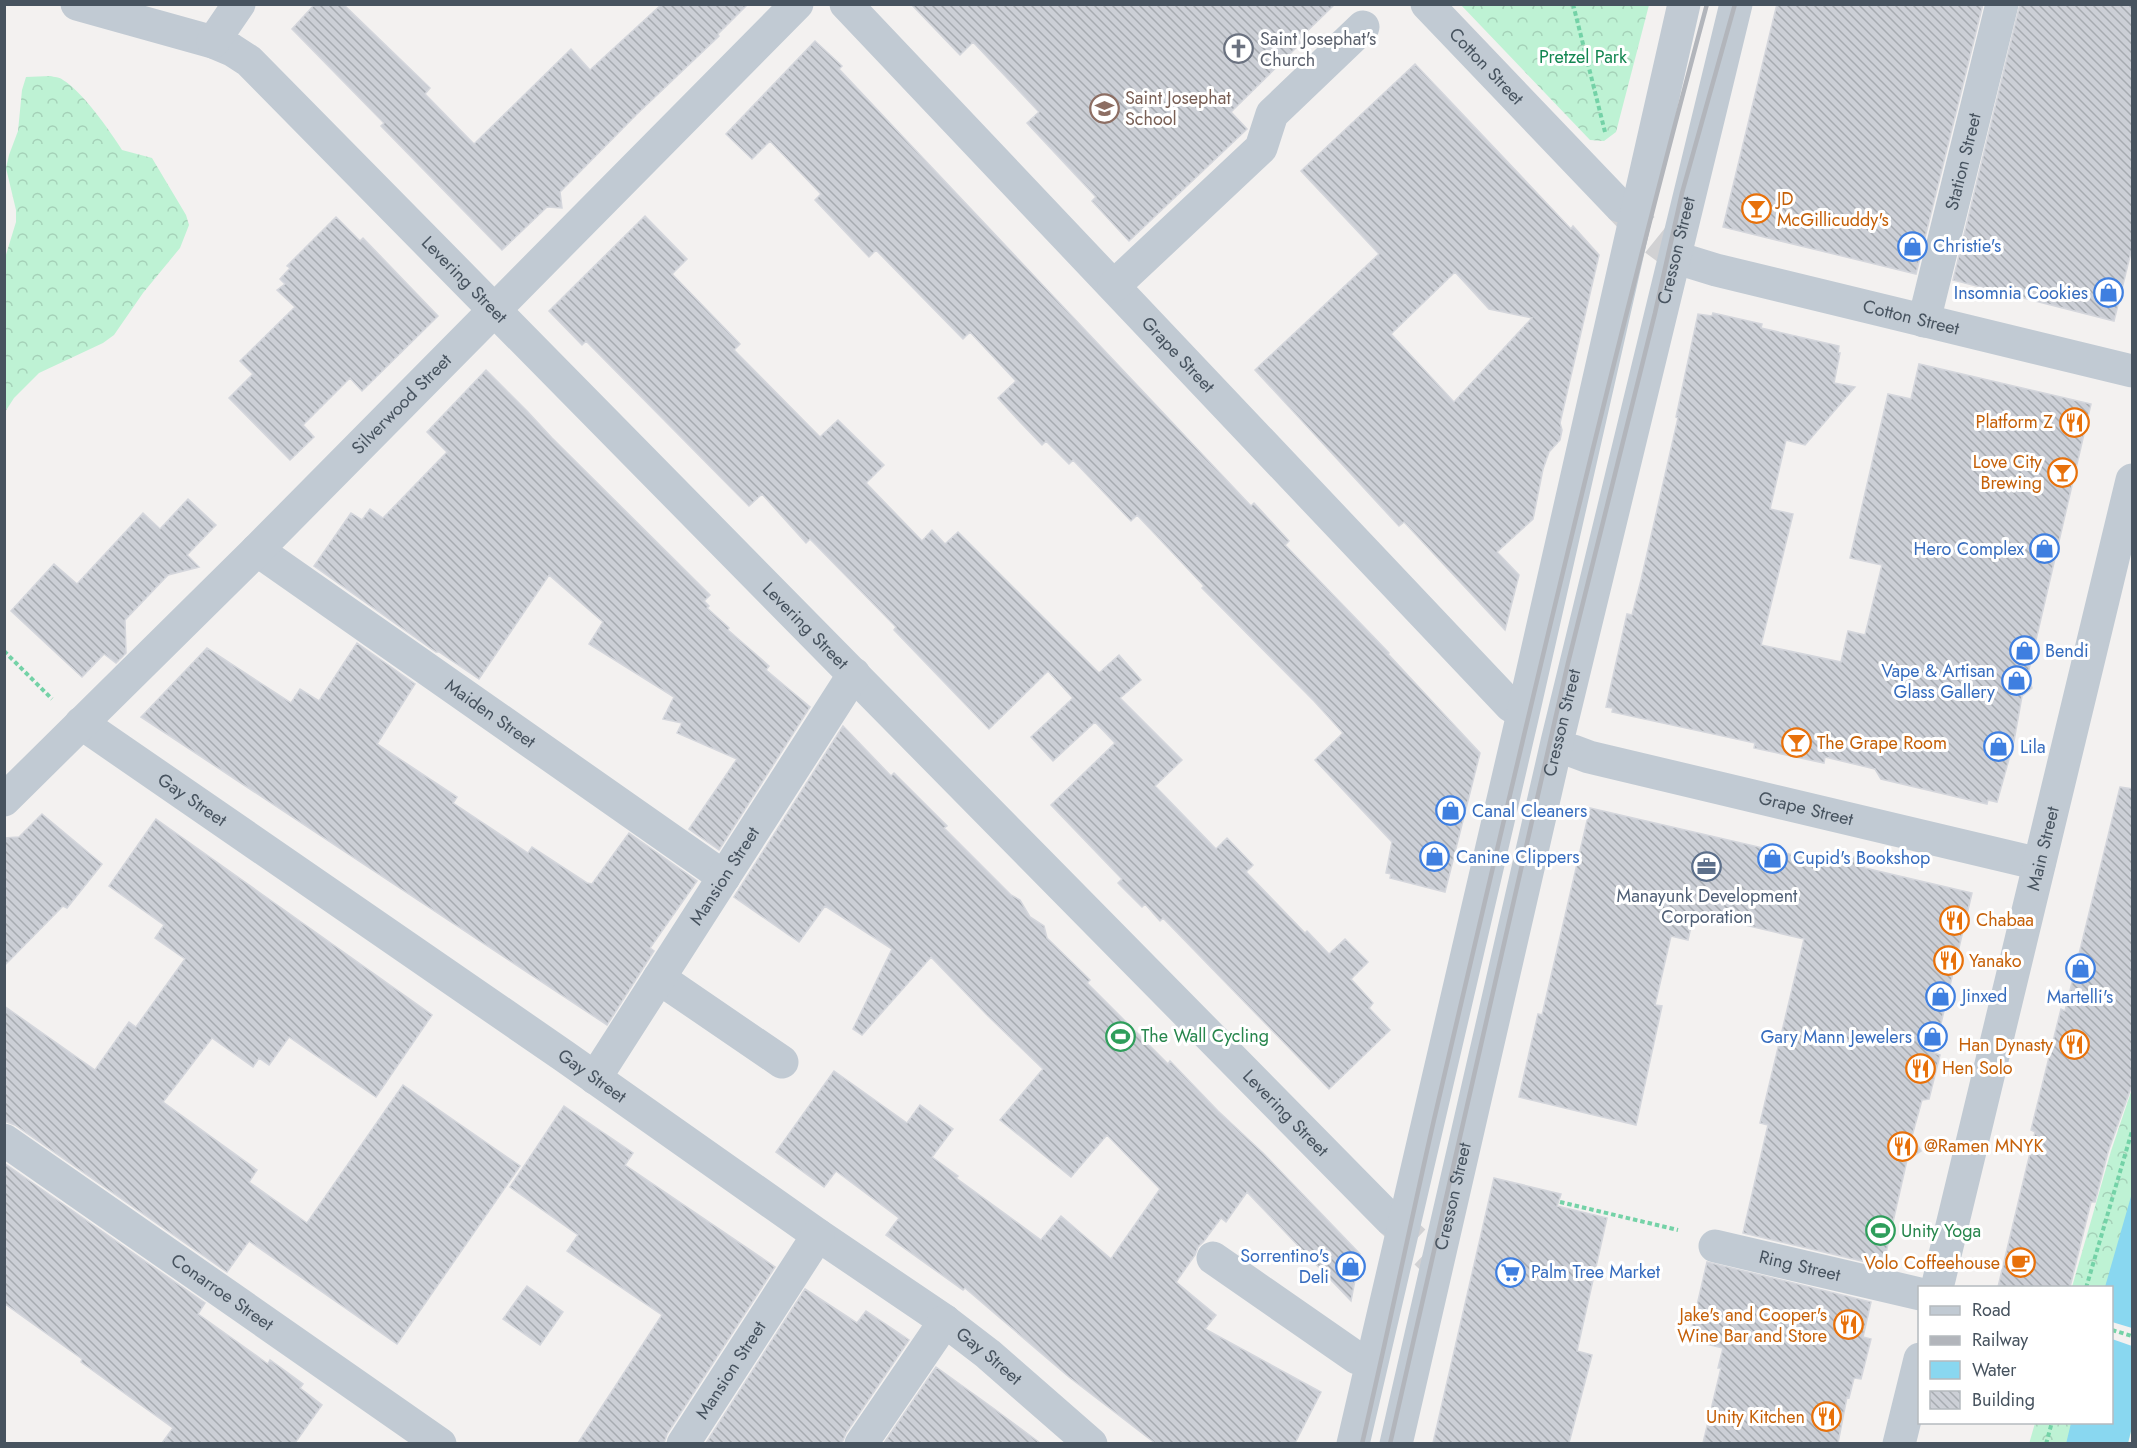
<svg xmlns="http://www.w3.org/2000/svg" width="2137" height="1448" font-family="Jost,sans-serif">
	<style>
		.forest { fill: url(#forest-crowns) }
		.water { fill: #89d7f0 }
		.pier { fill: #f3f1f0 }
		.building { fill: url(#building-back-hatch); stroke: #d4d6dc; stroke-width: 1.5; fill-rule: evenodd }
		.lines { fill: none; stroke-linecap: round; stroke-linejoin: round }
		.minor-tunnel { stroke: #d1d1d3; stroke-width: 33; stroke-dasharray: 33 16; stroke-linecap: butt }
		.path { stroke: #74d2a7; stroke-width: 4; stroke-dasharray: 4.5 3; stroke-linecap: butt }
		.minor { stroke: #c1cad3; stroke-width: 33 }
		.rail { stroke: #b2b5bb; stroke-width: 4.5 }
		.labels { text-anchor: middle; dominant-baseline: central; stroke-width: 6; stroke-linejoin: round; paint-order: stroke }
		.worship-label { font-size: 18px; fill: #5b616d; stroke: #fff; text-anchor: start }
		.park-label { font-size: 18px; fill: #138651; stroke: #fff }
		.street-label { font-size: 18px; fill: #47535f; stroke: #fff }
		.education-label { font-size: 18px; fill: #785e54; stroke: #fff; text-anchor: start }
		.food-label { font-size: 18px; fill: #c56008; stroke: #fff; text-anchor: start }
		.shop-label { font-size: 18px; fill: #366cbe; stroke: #fff; text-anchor: start }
		.service-label { font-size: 18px; fill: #4e5e75; stroke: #fff }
		.leisure-label { font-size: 18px; fill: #27864d; stroke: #fff; text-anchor: start }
	</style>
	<defs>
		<pattern id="forest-crowns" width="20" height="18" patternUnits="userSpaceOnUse" patternTransform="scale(1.5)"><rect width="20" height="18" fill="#bef2d4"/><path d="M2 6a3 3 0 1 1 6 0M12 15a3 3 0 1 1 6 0" fill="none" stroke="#a5d1b8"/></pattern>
		<pattern id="building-back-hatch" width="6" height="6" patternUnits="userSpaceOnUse" patternTransform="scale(1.5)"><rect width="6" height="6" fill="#cccfd6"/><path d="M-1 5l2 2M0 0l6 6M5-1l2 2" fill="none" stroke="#a7abb1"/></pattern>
	</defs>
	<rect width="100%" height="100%" fill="#f3f1f0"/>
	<path class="forest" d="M1461 5H1649L1616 132 1604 141 1590 140Z
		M50 76C54 77 60 77 63 80 81 90 111 132 122 150L152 158 186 215 189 225 180 248 143 293 114 335 103 343 39 373 14 398 5 412V258L16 222V210L6 168 9 155 18 131 22 90 26 77Z
		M2132 1089V1427L2128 1443 2029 1444 2035 1423 2112 1422V1288L2072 1287 2111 1151Z"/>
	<path class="water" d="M2132 1193V1427L2128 1443 2066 1444 2071 1423 2112 1422V1288L2105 1287Z"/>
	<path class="pier" d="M2112 1322 2132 1328V1346L2112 1339Z"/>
	<path class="building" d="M315 4H343L430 88 425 94 474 144 571 49 590 70 662 4H748L718 34 719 36 637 114 560 192 562 208 547 207 502 250 381 126 384 123 292 29Z
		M911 4H1335L1298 40 1301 43 1231 112 1247 129 1129 241 1092 201 1096 197 1027 123 1039 112 973 42 960 55Z
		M1777 4H1983L1916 274 1723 227Z
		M2020 4H2133V244L2114 321 1953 280Z
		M815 41 842 66 839 69 1251 506 1254 503 1289 541 1285 545 1389 653 1388 654 1480 753 1445 892 1390 878 1391 874 1386 873 1392 842 1315 760 1343 733 1314 701 1202 588 1204 586 1137 515 1131 521 1073 460 1069 464 1046 441 1042 445 1020 422 998 398 1016 381 970 332 963 339 876 250 869 257 815 200 821 194 770 141 752 159 726 134Z
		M1415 64 1571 229 1573 226 1599 255 1560 423 1562 430 1560 440 1549 452 1543 469 1533 519 1497 552 1519 575 1505 630 1404 522 1399 526 1255 370 1379 254 1301 171ZM1455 272 1489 309 1532 318 1454 402 1391 334Z
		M645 216 687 259 672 274 740 344 734 350 820 437 838 420 884 465 866 483 922 541 932 530 945 544 958 532 1099 673 1119 655 1141 680 1120 698 1182 760 1155 786 1216 849 1227 838 1253 865 1246 872 1305 933 1307 931 1329 954 1345 939 1368 962 1351 979 1373 1003 1369 1008 1390 1030 1329 1089 1163 918 1160 921 1145 904 1142 907 1118 883 1122 879 1051 805 1115 743 1095 722 1053 761 1031 737 1073 698 1048 671 989 729 894 630 896 627 810 539 806 543 762 494 749 506 586 341 582 345 549 311Z
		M336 217 360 241 363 238 438 316 362 391 350 378 303 425 314 437 290 460 229 398 253 374 240 361 295 307 277 290 285 284 280 279 290 268 287 266Z
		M1713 313 1762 324 1761 328 1839 346 1838 353H1840L1834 383 1855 387 1805 445 1786 440 1770 509 1793 514 1761 645 1841 662 1848 631 1865 635 1882 565 1850 558 1888 394 1911 399 1919 364 2091 404 2028 674 2032 688 2022 696 2014 741 1997 802 1988 800 1987 804 1881 779 1875 769 1825 757 1824 763 1754 748 1755 743 1612 712 1613 708 1606 707 1627 614 1632 615 1641 580 1678 418 1676 417 1698 314 1712 316Z
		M486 370 527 411 552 438 710 595 704 601 709 606 707 608 729 628 728 630 769 666 766 670 810 707 719 850 689 829 737 759 677 733 682 723 663 719 674 697 589 644 603 622 549 575 479 679 439 652H436L314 566 351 513 362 520 370 509 383 518 447 452 427 432Z
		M188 499 216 525 187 555 199 567 168 575 125 620 126 653 116 663 104 654 82 677 11 611 54 564 77 584 143 513 160 529Z
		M357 643 415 684 377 744 457 797 453 803 528 853 532 847 587 883 592 884 629 833 697 881 650 948 654 951 607 1025 141 717 207 648 291 703 300 689 319 701Z
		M843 726 891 776 894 773 947 826 944 828 1011 895 1020 900 1030 917 1044 926 1047 938 1090 980 1087 983 1168 1064 1170 1061 1218 1111 1263 1153 1360 1254 1351 1301 1247 1192 1226 1222 1221 1218 1204 1241 1198 1247 1195 1255 1176 1282 1216 1315 1205 1329 1321 1392 1295 1443H1155L1069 1377 965 1288 963 1290 886 1235 899 1218 836 1171 824 1187 776 1152 834 1071 907 1123 920 1105 953 1129 932 1157 958 1176 956 1178 1041 1240 1061 1216 1111 1259 1160 1189 1107 1135 1071 1177 1000 1120 1043 1069 987 1015 931 957 862 1035 853 1029 892 949 825 906 799 942 734 897Z
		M2120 787 2133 789V1082L2108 1152 2095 1202H2091L2070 1287H1998L2035 1132 2031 1130 2061 1009 2065 1011Z
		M1590 808 1841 866 1857 855 1865 868 1972 893 1934 1053 1940 1055 1929 1099 1922 1100 1912 1136 1921 1151 1907 1160 1883 1266 1743 1233 1768 1125 1760 1123 1804 939 1694 913 1688 940 1671 936 1655 1005 1662 1006 1636 1125 1519 1097 1538 1014 1542 1015Z
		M42 814 102 864 67 908 63 906 4 966V838L19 837Z
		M156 819 432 1015 376 1097 289 1037 269 1065 259 1058 253 1067 212 1038 163 1102 257 1170 249 1182 307 1223 403 1085 520 1166 397 1344 249 1241 227 1272 15 1125 4 1121V1006L95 1070 129 1022 136 1027 185 959 155 938 164 925 109 886Z
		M564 1106 633 1153 625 1165 775 1267 667 1434 664 1443H578L662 1315 567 1251 578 1235 510 1187Z
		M4 1163 205 1303 198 1314 268 1364 270 1360 303 1384 300 1388 322 1405 295 1443H162L173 1428 81 1362 82 1359 4 1303Z
		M1494 1178 1561 1194 1557 1206 1607 1218 1577 1351 1592 1355 1569 1443H1433Z
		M1707 1262 1871 1302 1863 1337 1871 1339 1861 1379 1854 1378 1849 1398 1847 1397 1838 1443H1703L1721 1368H1718L1723 1348 1689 1340Z
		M527 1286 563 1312 540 1345 503 1319Z
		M805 1289 857 1323 866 1311 909 1340 846 1433 842 1443H706Z
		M936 1367 993 1408 1040 1443H884Z"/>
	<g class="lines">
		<path class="minor-tunnel" d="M1620 206C1640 227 1663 249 1690 262
			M1390 1219 1437 1263"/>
		<path class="path" d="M1573 4 1605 132
			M4 651 52 699
			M1560 1202 1678 1230
			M2086 1288 2132 1131
			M2112 1330 2132 1336
			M2046 1444 2052 1422"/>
		<g class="minor">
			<path id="s1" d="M77 4 213 42 232 50 249 61 1390 1219"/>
			<path id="s2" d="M846 4 1511 706"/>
			<path id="s3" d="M1427 4 1620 206"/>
			<path d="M213 42 239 4"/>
			<path id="s4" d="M1690 262 1716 270 2132 371"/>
			<path d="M1114 286 1261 148 1272 114 1363 27"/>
			<path id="s5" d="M1924 321 2002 4"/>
			<path id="s6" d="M257 550 724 877"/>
			<path id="s7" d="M81 723 564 1056 818 1235 945 1321 988 1354 1091 1444"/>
			<path id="s8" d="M1573 751 1589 757 2039 864"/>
			<path id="s9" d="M4 800 257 550 797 4"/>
			<path d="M659 978 782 1062"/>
			<path id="s10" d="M595 1078 854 674"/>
			<path id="s11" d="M4 1140 440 1444"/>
			<path id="s12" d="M1715 1246 1920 1294"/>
			<path d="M1213 1258 1357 1358"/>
			<path id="s13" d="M1937 1288 2132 480"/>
			<path id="s14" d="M683 1444 818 1235"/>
			<path d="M861 1444 945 1321"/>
			<path d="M1353 1444 1522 718 1684 4"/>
			<path id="s15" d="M1396 1444 1557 742 1736 4"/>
			<path d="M1899 1444 1920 1359"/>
		</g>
		<path class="rail" d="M1362 1444C1387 1337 1409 1230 1433 1124 1520 750 1607 375 1707 4
			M1390 1444 1568 663 1655 313 1682 193 1735 4"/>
	</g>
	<defs>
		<symbol id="church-ring" viewBox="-11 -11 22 22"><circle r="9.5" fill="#fff" stroke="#6b7280" stroke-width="1.5"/><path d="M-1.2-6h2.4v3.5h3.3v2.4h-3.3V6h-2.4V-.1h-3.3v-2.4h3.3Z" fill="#6b7280"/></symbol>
		<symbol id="school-ring" viewBox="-11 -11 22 22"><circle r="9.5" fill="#fff" stroke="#8d6e63" stroke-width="1.5"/><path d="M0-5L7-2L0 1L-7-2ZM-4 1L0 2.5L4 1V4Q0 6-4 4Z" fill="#8d6e63"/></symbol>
		<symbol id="bar-ring" viewBox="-11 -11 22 22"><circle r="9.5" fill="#fff" stroke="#e8710a" stroke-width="1.5"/><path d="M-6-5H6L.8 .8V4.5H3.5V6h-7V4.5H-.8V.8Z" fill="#e8710a"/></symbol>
		<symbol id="shop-ring" viewBox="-11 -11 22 22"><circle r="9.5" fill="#fff" stroke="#3f7fe0" stroke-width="1.5"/><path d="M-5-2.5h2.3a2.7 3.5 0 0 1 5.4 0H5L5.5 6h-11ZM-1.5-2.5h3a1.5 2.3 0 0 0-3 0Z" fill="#3f7fe0"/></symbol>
		<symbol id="restaurant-ring" viewBox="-11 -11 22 22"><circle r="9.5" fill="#fff" stroke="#e8710a" stroke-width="1.5"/><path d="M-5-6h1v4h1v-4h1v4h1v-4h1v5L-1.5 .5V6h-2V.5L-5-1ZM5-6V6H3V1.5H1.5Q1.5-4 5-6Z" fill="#e8710a"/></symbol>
		<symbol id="office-ring" viewBox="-11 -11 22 22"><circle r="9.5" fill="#fff" stroke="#5c6f8a" stroke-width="1.5"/><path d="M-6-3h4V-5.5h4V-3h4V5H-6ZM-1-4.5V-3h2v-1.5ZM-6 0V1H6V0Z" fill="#5c6f8a"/></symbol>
		<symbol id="stadium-ring" viewBox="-11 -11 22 22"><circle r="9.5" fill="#fff" stroke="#2e9e5b" stroke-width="1.5"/><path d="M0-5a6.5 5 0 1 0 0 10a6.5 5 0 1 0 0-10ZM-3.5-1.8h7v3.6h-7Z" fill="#2e9e5b"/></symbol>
		<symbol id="cafe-ring" viewBox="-11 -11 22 22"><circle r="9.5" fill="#fff" stroke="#e8710a" stroke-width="1.5"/><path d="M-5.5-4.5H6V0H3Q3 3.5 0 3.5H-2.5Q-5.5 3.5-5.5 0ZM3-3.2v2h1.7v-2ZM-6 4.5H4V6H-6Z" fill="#e8710a"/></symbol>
		<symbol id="supermarket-ring" viewBox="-11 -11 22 22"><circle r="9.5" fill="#fff" stroke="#3f7fe0" stroke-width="1.5"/><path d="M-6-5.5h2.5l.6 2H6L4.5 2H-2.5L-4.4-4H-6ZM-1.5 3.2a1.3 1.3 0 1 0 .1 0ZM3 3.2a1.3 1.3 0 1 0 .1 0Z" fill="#3f7fe0"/></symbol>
	</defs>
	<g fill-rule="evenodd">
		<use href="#church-ring" x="1222" y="32" width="33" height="33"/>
		<use href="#school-ring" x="1088" y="92" width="33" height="33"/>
		<use href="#bar-ring" x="1740" y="192" width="33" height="33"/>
		<use href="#shop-ring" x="1896" y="230" width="33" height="33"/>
		<use href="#shop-ring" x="2092" y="276" width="33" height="33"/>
		<use href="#restaurant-ring" x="2058" y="406" width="33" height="33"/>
		<use href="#bar-ring" x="2046" y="456" width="33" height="33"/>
		<use href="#shop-ring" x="2028" y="532" width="33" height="33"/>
		<use href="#shop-ring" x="2008" y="634" width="33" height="33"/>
		<use href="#shop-ring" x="2000" y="664" width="33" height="33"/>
		<use href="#bar-ring" x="1780" y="726" width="33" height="33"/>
		<use href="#shop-ring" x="1982" y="730" width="33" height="33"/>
		<use href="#shop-ring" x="1434" y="794" width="33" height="33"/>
		<use href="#shop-ring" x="1418" y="840" width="33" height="33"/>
		<use href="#shop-ring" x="1756" y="842" width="33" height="33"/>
		<use href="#office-ring" x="1690" y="850" width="33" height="33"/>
		<use href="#restaurant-ring" x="1938" y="904" width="33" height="33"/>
		<use href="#restaurant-ring" x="1932" y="944" width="33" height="33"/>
		<use href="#shop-ring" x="2064" y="952" width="33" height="33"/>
		<use href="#shop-ring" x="1924" y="980" width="33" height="33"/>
		<use href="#stadium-ring" x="1104" y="1020" width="33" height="33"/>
		<use href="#shop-ring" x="1916" y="1020" width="33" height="33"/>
		<use href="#restaurant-ring" x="2058" y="1028" width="33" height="33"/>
		<use href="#restaurant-ring" x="1904" y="1052" width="33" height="33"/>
		<use href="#restaurant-ring" x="1886" y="1130" width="33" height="33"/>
		<use href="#stadium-ring" x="1864" y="1214" width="33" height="33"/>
		<use href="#cafe-ring" x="2004" y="1246" width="33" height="33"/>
		<use href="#shop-ring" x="1334" y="1250" width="33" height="33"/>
		<use href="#supermarket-ring" x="1494" y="1256" width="33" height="33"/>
		<use href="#restaurant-ring" x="1832" y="1308" width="33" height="33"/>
		<use href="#restaurant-ring" x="1810" y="1400" width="33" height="33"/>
	</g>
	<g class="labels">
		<g class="worship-label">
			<text x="1260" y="39">Saint Josephat's<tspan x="1260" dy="21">Church</tspan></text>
		</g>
		<g class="park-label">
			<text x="1583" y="57">Pretzel Park</text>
		</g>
		<g class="street-label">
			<text stroke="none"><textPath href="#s3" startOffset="86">Cotton Street</textPath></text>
			<text stroke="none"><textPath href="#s5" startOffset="164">Station Street</textPath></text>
			<text stroke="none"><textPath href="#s15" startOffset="1226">Cresson Street</textPath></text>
			<text stroke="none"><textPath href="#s1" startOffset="489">Levering Street</textPath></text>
			<text stroke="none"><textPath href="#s4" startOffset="228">Cotton Street</textPath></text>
			<text stroke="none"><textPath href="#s2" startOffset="483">Grape Street</textPath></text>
			<text stroke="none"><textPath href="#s9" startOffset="561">Silverwood Street</textPath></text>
			<text stroke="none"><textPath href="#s1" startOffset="975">Levering Street</textPath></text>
			<text stroke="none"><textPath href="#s6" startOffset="285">Maiden Street</textPath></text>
			<text stroke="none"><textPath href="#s15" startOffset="740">Cresson Street</textPath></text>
			<text stroke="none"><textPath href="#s7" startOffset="135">Gay Street</textPath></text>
			<text stroke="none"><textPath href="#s8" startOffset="240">Grape Street</textPath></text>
			<text stroke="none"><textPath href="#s13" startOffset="452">Main Street</textPath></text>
			<text stroke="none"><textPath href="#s10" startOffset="240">Mansion Street</textPath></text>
			<text stroke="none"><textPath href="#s7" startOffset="621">Gay Street</textPath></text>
			<text stroke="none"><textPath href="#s1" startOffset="1659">Levering Street</textPath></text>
			<text stroke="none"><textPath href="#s15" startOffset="254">Cresson Street</textPath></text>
			<text stroke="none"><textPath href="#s12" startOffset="87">Ring Street</textPath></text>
			<text stroke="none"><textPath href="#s11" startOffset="266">Conarroe Street</textPath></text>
			<text stroke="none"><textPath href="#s7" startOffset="1107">Gay Street</textPath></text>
			<text stroke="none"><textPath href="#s14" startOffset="88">Mansion Street</textPath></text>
		</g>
		<g class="education-label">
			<text x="1125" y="98">Saint Josephat<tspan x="1125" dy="21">School</tspan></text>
		</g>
		<g class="food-label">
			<text x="1777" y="199">JD<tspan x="1777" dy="21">McGillicuddy's</tspan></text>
			<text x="2053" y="422" text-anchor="end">Platform Z</text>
			<text x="2042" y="462" text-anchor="end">Love City<tspan x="2042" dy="21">Brewing</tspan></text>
			<text x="1817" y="743">The Grape Room</text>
			<text x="1976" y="920">Chabaa</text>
			<text x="1969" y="961">Yanako</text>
			<text x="2053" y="1045" text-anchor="end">Han Dynasty</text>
			<text x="1942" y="1068">Hen Solo</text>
			<text x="1924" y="1146">@Ramen MNYK</text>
			<text x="2000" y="1263" text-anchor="end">Volo Coffeehouse</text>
			<text x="1827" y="1315" text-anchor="end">Jake's and Cooper's<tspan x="1827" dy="21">Wine Bar and Store</tspan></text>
			<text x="1805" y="1417" text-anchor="end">Unity Kitchen</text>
		</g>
		<g class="shop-label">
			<text x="1933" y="246">Christie's</text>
			<text x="2088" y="293" text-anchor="end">Insomnia Cookies</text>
			<text x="2024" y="549" text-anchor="end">Hero Complex</text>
			<text x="2045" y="651">Bendi</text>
			<text x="1995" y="671" text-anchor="end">Vape &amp; Artisan<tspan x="1995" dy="21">Glass Gallery</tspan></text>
			<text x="2020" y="747">Lila</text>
			<text x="1472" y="811">Canal Cleaners</text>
			<text x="1456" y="857">Canine Clippers</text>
			<text x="1793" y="858">Cupid's Bookshop</text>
			<text x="1962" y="996">Jinxed</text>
			<text x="2080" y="997" text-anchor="middle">Martelli's</text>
			<text x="1912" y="1037" text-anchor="end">Gary Mann Jewelers</text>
			<text x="1329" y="1256" text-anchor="end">Sorrentino's<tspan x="1329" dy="21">Deli</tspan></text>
			<text x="1531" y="1272">Palm Tree Market</text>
		</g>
		<g class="service-label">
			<text x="1707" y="896">Manayunk Development<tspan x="1707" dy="21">Corporation</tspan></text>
		</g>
		<g class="leisure-label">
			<text x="1141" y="1036">The Wall Cycling</text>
			<text x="1901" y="1231">Unity Yoga</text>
		</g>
	</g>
	<rect width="2137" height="1448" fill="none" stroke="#47535f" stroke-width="12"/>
	<rect x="1918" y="1286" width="195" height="138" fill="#ffffff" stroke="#b5babf" stroke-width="1.5"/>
	<rect x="1930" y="1306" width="30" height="9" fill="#c1cad3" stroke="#b5babf" stroke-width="1.5"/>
	<text x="1972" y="1316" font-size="18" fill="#47535f">Road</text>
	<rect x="1930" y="1336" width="30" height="9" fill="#b2b5bb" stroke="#b5babf" stroke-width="1.5"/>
	<text x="1972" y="1346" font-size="18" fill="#47535f">Railway</text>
	<rect x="1930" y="1361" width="30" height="18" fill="#89d7f0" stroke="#b5babf" stroke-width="1.5"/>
	<text x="1972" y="1376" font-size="18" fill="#47535f">Water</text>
	<rect x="1930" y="1391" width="30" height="18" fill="url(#building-back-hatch)" stroke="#b5babf" stroke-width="1.5"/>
	<text x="1972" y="1406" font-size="18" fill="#47535f">Building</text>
</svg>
